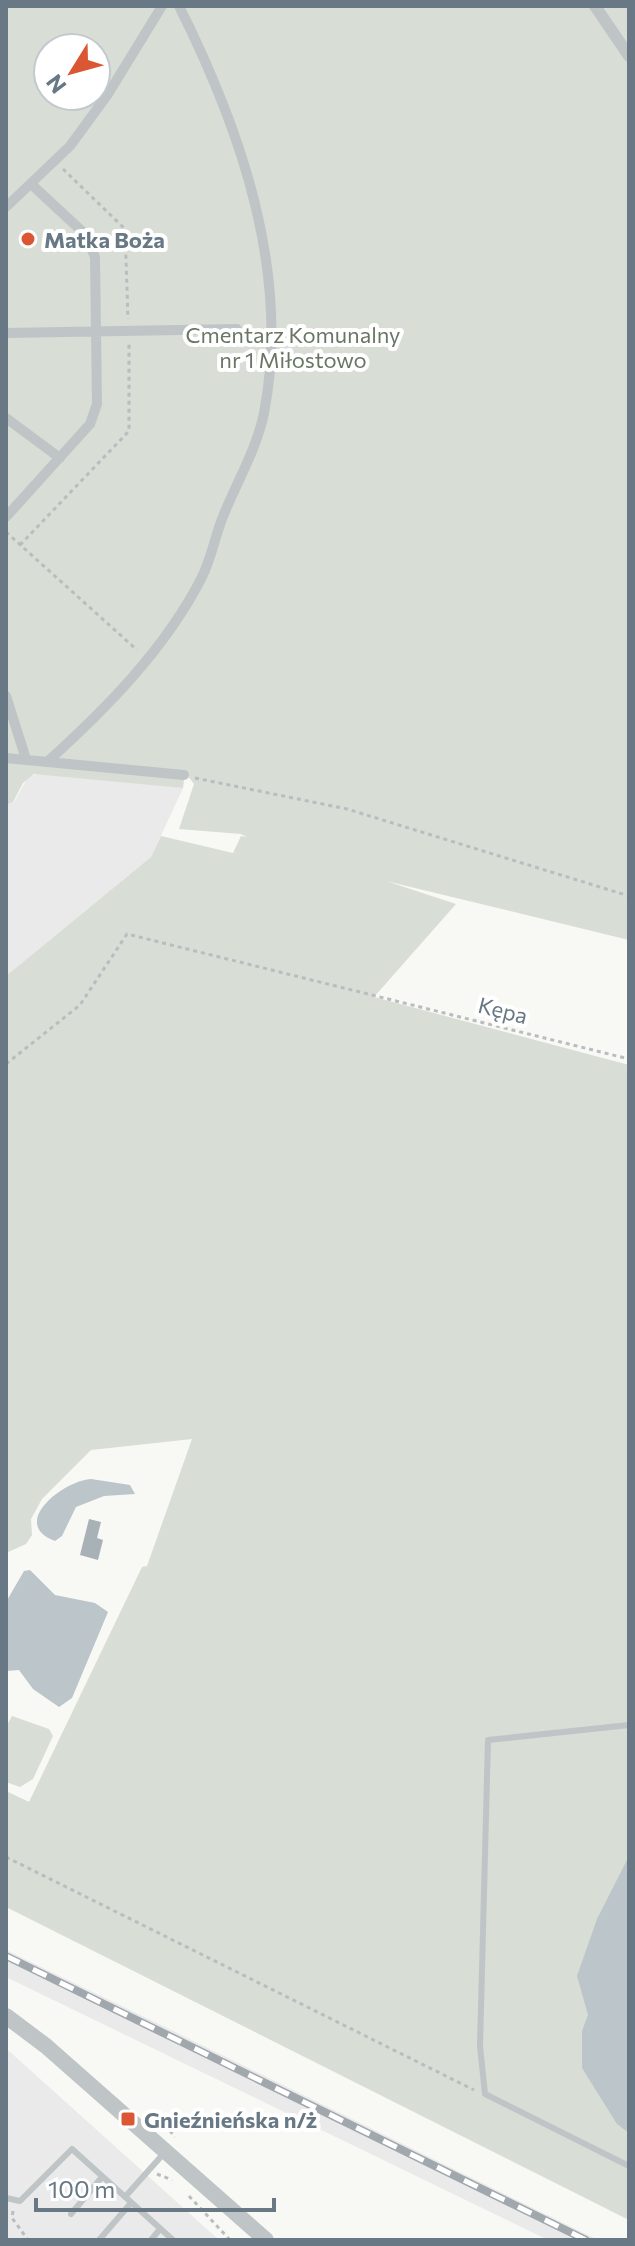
<svg xmlns="http://www.w3.org/2000/svg" width="635" height="2246" font-family="Commissioner,sans-serif">
	<style>
		.built { fill: #e9eae9 }
		.green { fill: #d8ddd5; fill-rule: evenodd }
		.water { fill: #bbc5ca }
		.building { fill: #a8b1b6 }
		.lines { fill: none; stroke-linecap: round; stroke-linejoin: round }
		.path { stroke: #babdbf; stroke-width: 3; stroke-dasharray: 4 4; stroke-linecap: butt }
		.service { stroke: #bfc4c7; stroke-width: 6 }
		.pedestrian { stroke: #bfc4c7; stroke-width: 10 }
		.minor { stroke: #bfc4c7; stroke-width: 12 }
		.tertiary { stroke: #bfc4c7; stroke-width: 16 }
		.rail-casing { stroke: #a1a8ad; stroke-width: 8 }
		.rail { stroke: #fff; stroke-width: 5; stroke-dasharray: 15; stroke-linecap: butt }
		.poi-dot { fill: #db5632; stroke: #fff; stroke-width: 3 }
		.labels { text-anchor: middle; dominant-baseline: central; stroke-width: 8; stroke-linejoin: round; paint-order: stroke }
		.poi-label { font-size: 22px; font-weight: bold; fill: #687985; stroke: #fff; text-anchor: start }
		.park-label { font-size: 22px; fill: #677763; stroke: #fff }
		.street-label { font-size: 22px; fill: #687985; stroke: #fff }
	</style>
	<rect width="100%" height="100%" fill="#f8f8f5"/>
	<path class="built" d="M41 773 183 788 151 857 6 976V805L14 802 28 777Z
		M6 1950 165 2027 598 2240H548L6 1977Z
		M6 2050 9 2051 219 2240H6Z"/>
	<path class="green" d="M6 6H629V940L386 881 456 904 374 997 629 1065V2220L6 1907V1791L29 1802 142 1567 147 1566 192 1439 91 1450 42 1499 31 1519 32 1535 26 1544 6 1553V976L151 857 161 836 233 853 241 836 247 837 241 834 179 829 194 784 185 772 183 788 34 774 23 783 13 802 6 805ZM48 48H96V96H48Z
		M12 1716 49 1729 53 1736 33 1779 20 1787 6 1782V1727Z"/>
	<path class="water" d="M91 1479 130 1485 135 1494 104 1496 76 1507 62 1536 55 1541C9 1524 62 1481 91 1479Z
		M30 1570 55 1595 95 1603 108 1612 72 1698 59 1707 33 1689 19 1670 6 1671V1602L24 1571Z
		M629 1856V2133L617 2124 582 2068V2031L588 2015 577 1976 597 1919Z"/>
	<path class="building" d="M89 1519 101 1522 97 1538 103 1540 98 1560 80 1555Z"/>
	<g class="lines">
		<path class="path" d="M63 169 125 229 128 319
			M6 532 137 650
			M20 545 129 431V343
			M195 778 347 809 629 896
			M6 1064 80 1005 127 934 629 1059
			M6 1857 474 2090
			M160 2118 175 2137
			M157 2174 172 2180
			M189 2196 230 2240
			M13 2211 12 2218 28 2240"/>
		<path class="service" d="M629 1725 488 1740 480 2046 485 2094 629 2166
			M125 2197 165 2152
			M6 2198 20 2201 72 2149 173 2240
			M71 2214 102 2177
			M99 2240 131 2203
			M151 2240 160 2229"/>
		<path class="pedestrian" d="M6 207 70 146 108 94 162 6
			M6 333 237 329
			M6 418 60 458
			M6 517 90 424 97 404 95 257 85 234 31 184
			M6 696 26 759
			M6 758 184 775
			M47 762C106 709 166 648 202 577 212 557 215 535 224 514 237 482 257 448 264 413 291 273 241 130 179 6"/>
		<path class="minor" d="M595 6 629 56"/>
		<path class="tertiary" d="M6 2016 46 2046 266 2240"/>
		<defs>
			<path id="rail" d="M6 1956 586 2240"/>
		</defs>
		<use href="#rail" class="rail-casing"/>
		<use href="#rail" class="rail"/>
	</g>
	<g class="poi-dot">
		<circle cx="28" cy="239" r="8"/>
		<rect x="120" y="2111" width="16" height="16" rx="4"/>
	</g>
	<g class="labels">
		<g class="poi-label">
			<text x="44" y="239">Matka Boża</text>
			<text x="144" y="2119">Gnieźnieńska n/ż</text>
		</g>
		<g class="park-label">
			<text x="293" y="334">Cmentarz Komunalny<tspan x="293" dy="25">nr 1 Miłostowo</tspan></text>
		</g>
		<g class="street-label">
			<text transform="translate(503 1010) rotate(14)">Kępa</text>
		</g>
	</g>
	<rect width="635" height="2246" fill="none" stroke="#687985" stroke-width="16"/>
	<g transform="translate(72 72) rotate(233)"><circle r="38" fill="#ffffff" stroke="#c3c9ce" stroke-width="2"/>
	<path d="M0-6L14 30L0 20L-14 30Z" fill="#db5632"/>
	<text y="-12" font-size="22" font-weight="bold" text-anchor="middle" fill="#687985">N</text>
	</g>
	<path d="M36 2198v12h238v-12" fill="none" stroke="#687985" stroke-width="4"/>
	<text x="48" y="2198" font-size="24" fill="#687985" stroke="#ffffff" stroke-width="6" paint-order="stroke">100 m</text>
</svg>
